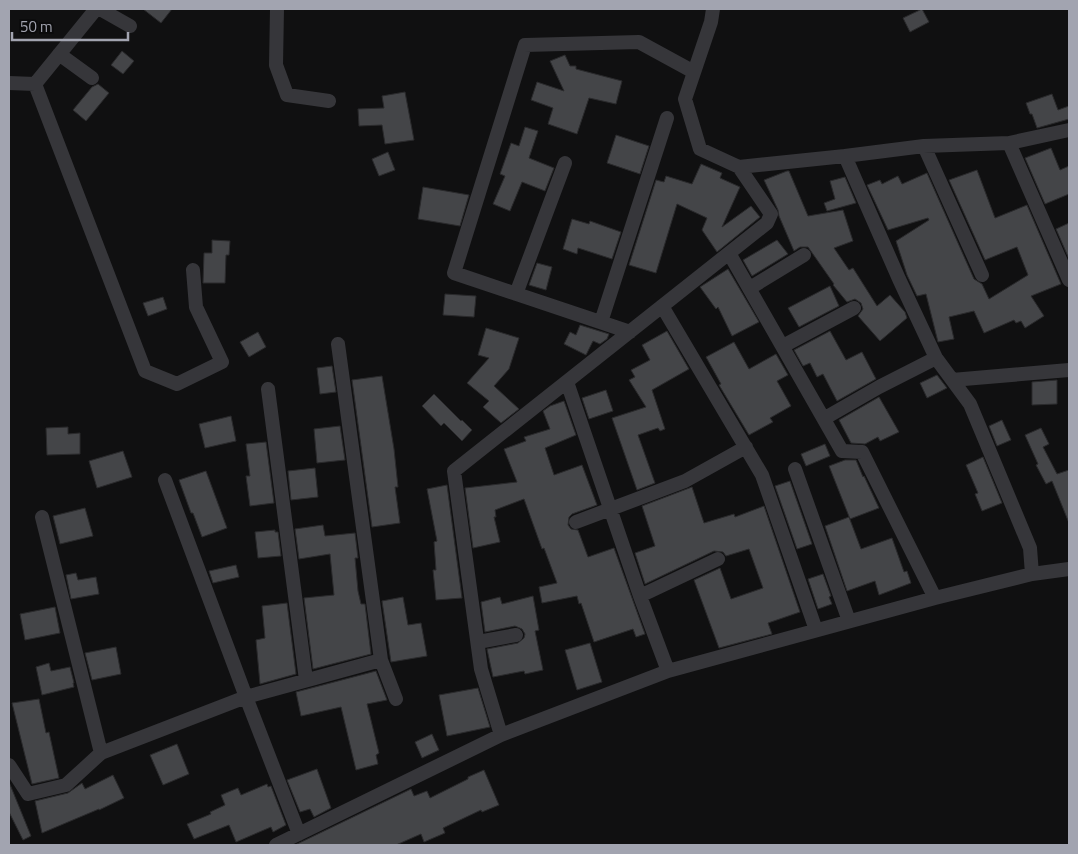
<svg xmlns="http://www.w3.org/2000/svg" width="1078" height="854" font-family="'Titillium Web',sans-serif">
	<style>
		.building { fill: #444548; stroke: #2a2a2c }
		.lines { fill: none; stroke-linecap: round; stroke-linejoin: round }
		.street { stroke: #36363a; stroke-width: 14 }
	</style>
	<rect width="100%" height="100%" fill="#101011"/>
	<path class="building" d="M143 9H172L161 23Z
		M922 9 929 22 910 32 903 18Z
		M122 51 134 61 123 74 111 65Z
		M565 55 570 66H576V69L622 81 616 104 589 98 577 134 548 124 553 108 531 100 537 82 564 91 550 61Z
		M98 84 109 93 86 121 73 110 92 87Z
		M405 92 414 140 385 144 382 125 359 126 358 109 384 108 382 96Z
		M1052 94 1058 110 1069 106V119L1037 128 1032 114H1030L1026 103Z
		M525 127 538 131 529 158 554 168 545 191 522 182 510 211 493 204 505 176 500 174 511 143 519 146Z
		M616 135 649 146 640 174 607 163Z
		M1051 148 1060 170 1069 166V194L1045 204 1025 158Z
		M388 152 395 170 379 176 372 159Z
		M701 164 722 173 720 178 740 187 722 227 751 206 760 217 717 252 702 230 707 218 677 204 656 273 629 265 656 180 664 182 666 176 692 184Z
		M977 170 995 218 1027 205 1061 284 1031 296 1044 316 1025 328 1021 321 1016 323 1014 320 984 333 974 311 949 317 954 339 938 342 926 294 917 296 907 275 896 241 929 220 928 218 888 230 867 185 880 180 882 184 898 176 902 184 927 173 974 279 982 284 989 299 1028 275 1017 247 985 260 949 180Z
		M787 171H789L808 216 843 210 853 241 834 248 849 270 853 268 877 306 890 295 905 312 907 318 880 341 858 316 863 309 861 303 855 299 847 302 833 285 834 284 808 247H800L794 251 779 216 778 210 764 180Z
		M845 177 856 203 827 211 824 203 835 199 830 181Z
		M423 187 469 195 460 226 418 219Z
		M572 219 589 224 590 221 621 232 612 259 578 248 577 254 563 249Z
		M1069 223V259L1056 229Z
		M212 240 230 241 229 255H226L225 283H203L204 253H212Z
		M777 240 788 254 752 276 743 260Z
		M537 263 552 267 546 290 529 285Z
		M728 269 759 322 732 336 718 307 716 309 700 287Z
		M830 286 839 306 799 327 788 308Z
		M445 294 476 296 474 317 443 315Z
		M163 297 167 309 148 316 143 303Z
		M580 325 609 334 607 339 600 344 593 341 586 355 564 344 570 332 576 335Z
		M486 328 519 338 509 369 494 386 519 409 501 423 483 407 489 401 467 383 489 358 478 355Z
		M667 331 689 369 652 390 665 429 660 431 658 428 638 435 655 483 637 490 612 418 646 407 629 380 635 377 631 370 650 360 642 345Z
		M830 331 846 360 862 352 876 379 837 401 823 374 817 377 810 363 803 366 794 350Z
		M258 332 266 347 249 357 240 342Z
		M734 342 749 369 776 354 788 375 777 381 791 406 770 418 773 422 749 435 719 385 721 384 706 357Z
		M332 366 336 392 320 394 317 368Z
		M937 375 947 388 927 398 920 383Z
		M382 376 394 449 398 487H395L400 523 372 527 352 380Z
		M1057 380V404L1032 405V382Z
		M606 390 613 411 589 419 582 398Z
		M434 394 461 421 462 420 472 430 462 441 444 423 441 426 422 406Z
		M879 397 899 432 880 441 878 437 865 444 851 443 839 420Z
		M564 401 576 435 545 448 554 475 582 465 597 505 572 514 569 517 568 525 571 529 578 530 588 557 614 548 645 634 636 637 633 629 594 642 581 603 579 604 577 596 542 603 539 587 557 583 544 548 542 549 524 499 495 510 496 517H494L500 542 473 548 465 488 517 482 504 449 526 441 524 437 550 429 543 411 550 406Z
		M231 416 236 441 205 448 199 424Z
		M1002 420 1011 440 997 446 989 426Z
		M340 426 345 460 317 463 314 429Z
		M68 427V434L80 433V454L47 455 46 428Z
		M1041 428 1049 444 1043 447 1057 474 1069 470V523L1052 481 1046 484 1036 465 1038 464 1025 435Z
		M266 442 274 503 250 506 246 476H250L246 444Z
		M825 444 830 456 806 466 801 454Z
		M123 451 132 477 97 488 89 461Z
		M983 457 1002 503 982 511 975 494 978 493 966 465Z
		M845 460H856L863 477 864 476 879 508 850 519 829 466Z
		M315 468 318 497 291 500 288 471Z
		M206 471 227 528 202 537 193 513H191L179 480Z
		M790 481 812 544 797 549 775 486Z
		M447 485 462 598 436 600 433 570H436L434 542 437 541 427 489Z
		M692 487 704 523 734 514 735 517 764 506 800 612 768 623 772 634 719 648 694 580 720 568 731 599 763 588 749 549 726 556 723 552 714 551 645 584 635 553 655 546 642 506Z
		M85 508 93 536 60 544 53 516Z
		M849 517 861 549 892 538 904 572 907 571 911 583 879 595 875 581 847 591 825 526Z
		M323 525 325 536 355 533 358 558H355L358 591 361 604H365L371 654 313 669 304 598 334 595 330 554 299 559 295 529Z
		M275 530V532H278L281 556 258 558 255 532Z
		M236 565 239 577 213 583 209 571Z
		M76 573 78 580 96 577 99 594 71 599 66 575Z
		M823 574 831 596 829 597 832 604 818 609 808 579Z
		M533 596 539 630 535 631 543 670 525 674 524 671 493 677 487 649 518 643 524 638 525 634 522 629 515 626 485 632 481 602 500 597 502 604Z
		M403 597 408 625 421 623 427 656 391 662 382 601Z
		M287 603 296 674 260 684 256 640 265 638 262 606Z
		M55 607 60 633 25 640 20 614Z
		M590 643 602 682 577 690 565 650Z
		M116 647 121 674 92 680 85 653Z
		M49 663 51 671 70 667 74 683H73L74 687 42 695 36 667Z
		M376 671 387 700 367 704 379 753 376 755 378 764 356 770 341 707 301 716 296 692Z
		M478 688 490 727 447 736 439 695Z
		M39 699 46 733 49 732 59 778 32 784 12 703Z
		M432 734 439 750 422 758 415 742Z
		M177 744 189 774 163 785 150 755Z
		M317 769 331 808 314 817 310 809 300 812 287 780Z
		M484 770 499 805 482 812 481 810 443 828 445 833 424 842 421 834 396 845H295L411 789 414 796 427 791 430 798 468 779V777Z
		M113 775 124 798 99 810V809L42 833 35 801 68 793 82 783 85 789Z
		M9 782 31 836 23 840 9 812Z
		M267 784 268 787 271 786 286 825 273 832 271 827 236 842 229 825 194 839 187 824 211 814 210 812 225 805 221 795 238 788 241 795Z"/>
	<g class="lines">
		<path class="street" d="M100 9 130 26
			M277 9 276 65 287 95 329 101
			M713 9 711 22 685 99 700 149 739 167
			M59 54 92 78
			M9 83 35 84 96 9
			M35 84 145 371 177 384 222 362 196 307 193 270
			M1009 143 1069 280
			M729 253 842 451 862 452 935 598
			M982 275 924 146 1009 143 1069 130
			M750 288 804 255
			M516 294 565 163
			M662 306 762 475 816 630
			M601 322 667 118
			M630 332 454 273 525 45 639 42 694 72
			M783 346 854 308
			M936 358 970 404 1030 548 1032 574
			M952 380 1069 370
			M567 382 640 596 668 671
			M268 389 306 680
			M825 418 879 387 936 358 899 279 845 156 924 146
			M795 469 849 621
			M42 517 101 753
			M576 522 685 481 746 447
			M640 596 718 559
			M478 642 516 635
			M381 660 396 699
			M501 735 668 671 935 598 1032 574 1069 569
			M9 765 28 794 66 785 101 753 246 697 165 480
			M299 834 246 697 381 660 338 344
			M276 845 501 735 481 669 454 471 767 223 771 214 739 167 845 156"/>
	</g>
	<rect width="1078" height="854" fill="none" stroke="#a2a4b0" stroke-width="20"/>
	<path d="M12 32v8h116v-8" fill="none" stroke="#a2a4b0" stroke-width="2.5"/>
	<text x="20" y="32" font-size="15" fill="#a2a4b0" stroke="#0b0b0c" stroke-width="4" paint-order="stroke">50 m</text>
</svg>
